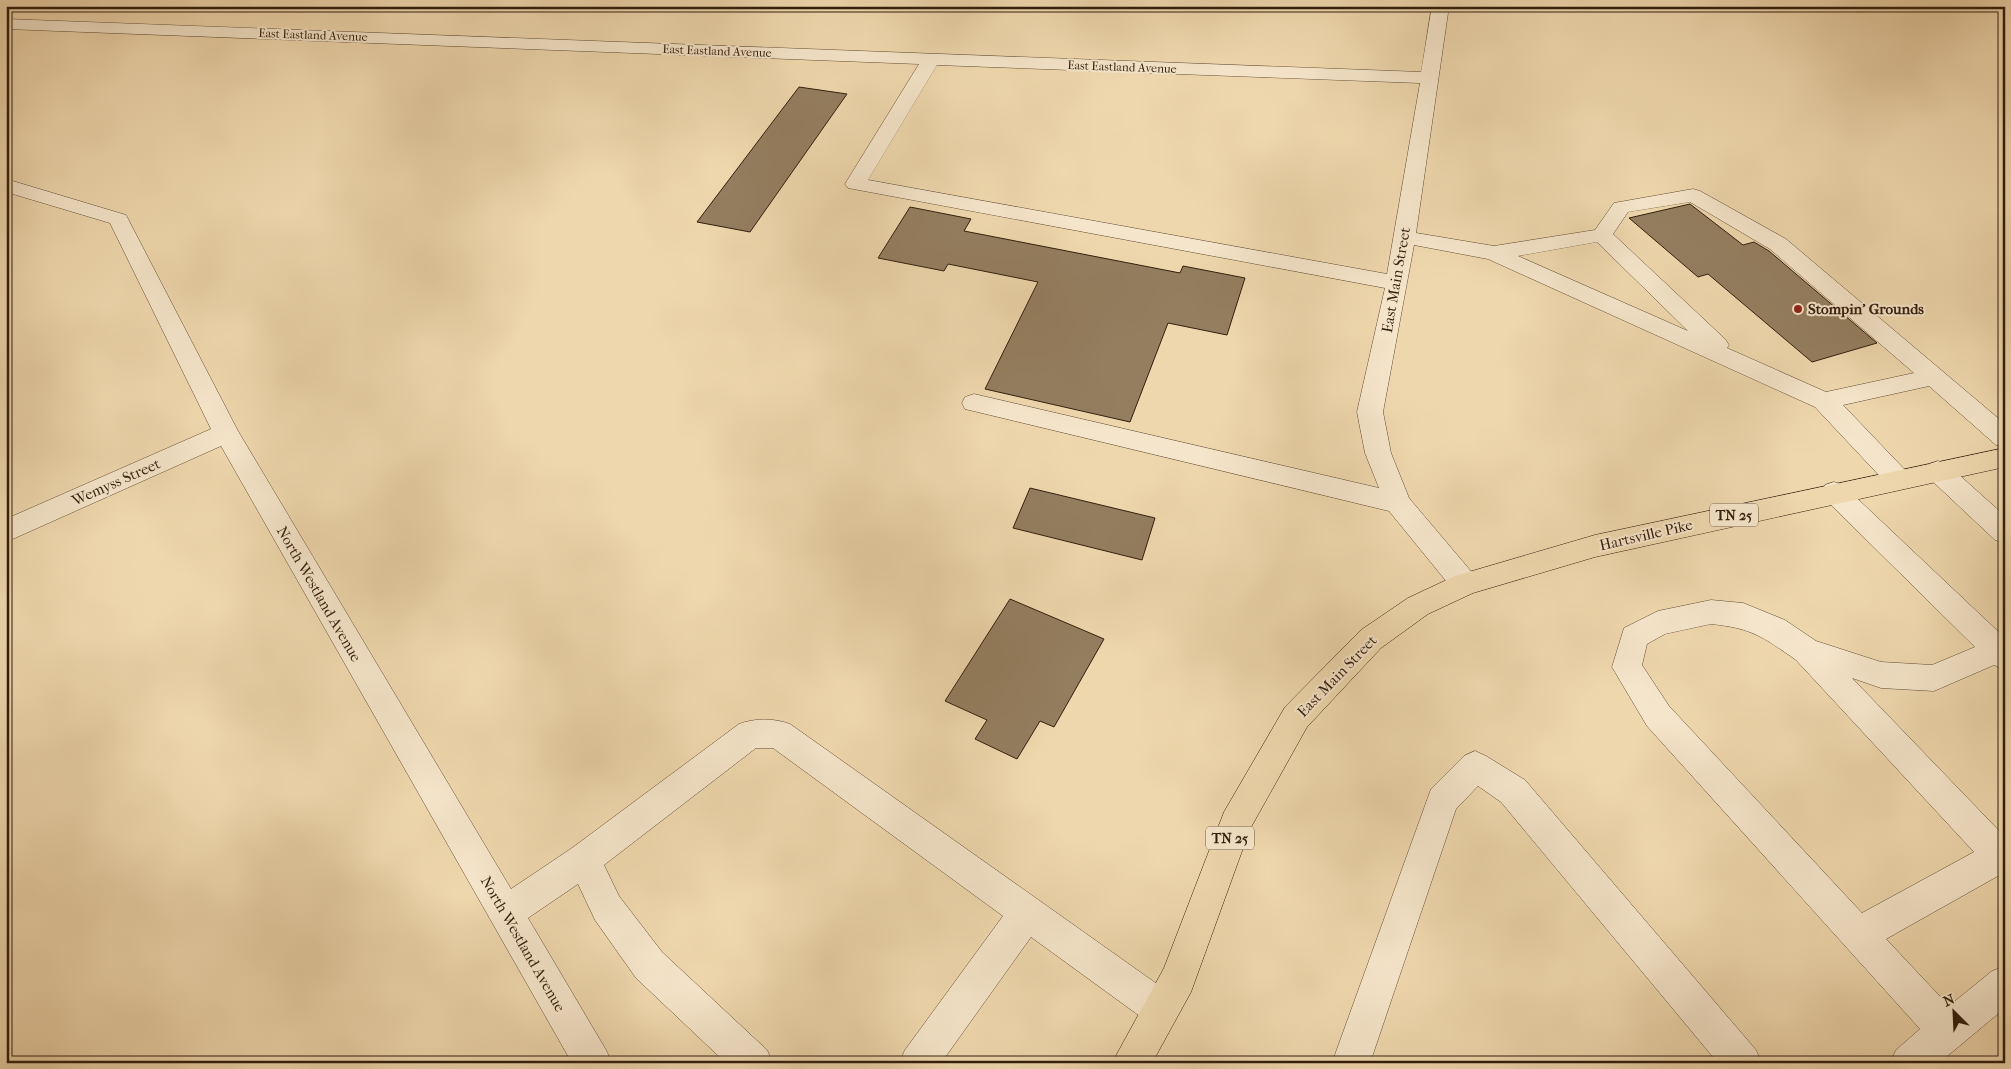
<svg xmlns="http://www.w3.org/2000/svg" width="2011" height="1069" font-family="'IM FELL French Canon',serif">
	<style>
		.building { fill: #947e60; stroke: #311e0c }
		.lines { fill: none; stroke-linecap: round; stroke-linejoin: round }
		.minor-casing { stroke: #604c34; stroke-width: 1 }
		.major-casing { stroke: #311e0c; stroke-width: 1 }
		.minor { fill: #f5e5ca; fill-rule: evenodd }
		.major { fill: #efd7ad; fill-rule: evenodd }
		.poi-dot { fill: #8f2418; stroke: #f5e5ca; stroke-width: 2 }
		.labels { text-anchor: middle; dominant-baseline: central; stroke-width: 4; stroke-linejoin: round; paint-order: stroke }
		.far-street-label { font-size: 12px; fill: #311e0c; stroke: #f5e5ca }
		.shield { fill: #f5e5ca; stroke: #6c5a45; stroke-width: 1 }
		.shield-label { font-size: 14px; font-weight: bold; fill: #311e0c }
		.street-label { font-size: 15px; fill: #311e0c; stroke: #f5e5ca }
		.poi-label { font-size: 15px; font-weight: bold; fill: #311e0c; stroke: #f5e5ca; text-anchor: start }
	</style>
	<rect width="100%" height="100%" fill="#efd7ad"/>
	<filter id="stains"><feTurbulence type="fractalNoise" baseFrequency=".004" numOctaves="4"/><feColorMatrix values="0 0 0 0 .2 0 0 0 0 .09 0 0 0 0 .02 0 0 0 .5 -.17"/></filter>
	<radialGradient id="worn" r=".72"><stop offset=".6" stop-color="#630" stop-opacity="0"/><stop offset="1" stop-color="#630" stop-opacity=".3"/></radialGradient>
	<path class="building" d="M799 87 847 94 750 232 697 222Z
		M1690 204 1743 245 1754 242 1769 251 1877 343 1812 362 1708 274 1698 277 1629 218Z
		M910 207 971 219 964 231 1180 273 1183 266 1245 278 1227 335 1168 323 1130 422 985 389 1038 282 948 264 944 271 878 258Z
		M1030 488 1155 518 1142 560 1013 528Z
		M1010 599 1104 639 1054 727 1040 721 1017 759 975 739 987 720 945 701Z"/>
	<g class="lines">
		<defs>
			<path id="minor" d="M1432 6H1449L1416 233 1494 246 1595 230 1614 203 1693 189 1700 191 1786 239 2005 424V447L1996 445 1929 386 1843 405 1907 472 1911 479 1907 486 1898 489 1889 486 1815 407 1488 259 1414 245 1383 412 1391 453 1409 498 1475 576 1479 584 1475 592 1465 595 1455 592 1389 511 965 409 962 403 965 397 974 394 1379 488 1365 453 1357 412 1385 288 848 188 845 184 919 64 6 29V19L1421 72ZM937 65 1420 83 1387 274 868 180ZM1690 202 1770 249 1914 373 1826 392 1727 348 1729 345 1725 339 1613 234 1628 212ZM1597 242 1688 331 1518 256Z
				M6 179 126 215 238 431 511 889 572 848 739 724C755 718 774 718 790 724L1174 996 1179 1009 1174 1022 1161 1027 1148 1022 1031 937 941 1063H899L905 1050 1003 916 773 748H756L604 865 619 896 662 952 767 1050 773 1063H726L636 978 595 920 578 884 528 918 606 1050 612 1063H572L221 446 6 542V519L211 429 110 223 6 192Z
				M1938 461 1947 464 2005 516V543L1995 540 1929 478 1925 471 1929 464Z
				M1834 482 1843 485 2005 638V670L1994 665 1934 691 1881 688 1852 678 2005 837V872L1886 939 1949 1006 1992 971 2005 966V1008L1939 1063H1890L1896 1050 1920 1029 1647 726 1612 667 1624 628 1658 611 1711 600 1743 603 1753 607 1785 620 1816 641 1881 662 1932 665 1975 647 1825 499 1821 492 1825 485ZM1711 624C1752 628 1763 637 1796 660L1974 852 1862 913 1669 706 1642 665 1647 644 1665 634Z
				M1475 751 1486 756 1525 780 1756 1050 1762 1063H1718L1501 802 1478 786 1456 809 1370 1063H1332L1431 789 1464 756Z"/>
			<path id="major" d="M2005 448V467L1595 557 1473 593 1428 614 1381 648 1307 727 1250 829 1191 992 1152 1063H1112L1164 968 1224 812 1285 707 1361 630 1408 598 1455 576 1595 535Z"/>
		</defs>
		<use href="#minor" class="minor-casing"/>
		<use href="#major" class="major-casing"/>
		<use href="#minor" class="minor"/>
		<use href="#major" class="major"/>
	</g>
	<circle class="poi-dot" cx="1798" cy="309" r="5"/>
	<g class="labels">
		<g class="far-street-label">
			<text transform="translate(313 35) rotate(2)">East Eastland Avenue</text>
			<text transform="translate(717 51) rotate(2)">East Eastland Avenue</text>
			<text transform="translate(1122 67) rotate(2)">East Eastland Avenue</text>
		</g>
		<g class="shield">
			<rect x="1710" y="503.5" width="48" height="23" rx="4"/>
			<rect x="1206" y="826.5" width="48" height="23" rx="4"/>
		</g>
		<g class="shield-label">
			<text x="1734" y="515">TN 25</text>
			<text x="1230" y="838">TN 25</text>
		</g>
		<g class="street-label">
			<text transform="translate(1396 280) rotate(-80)">East Main Street</text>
			<text transform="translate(116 482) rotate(-24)">Wemyss Street</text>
			<text transform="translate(1646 535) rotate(-13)">Hartsville Pike</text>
			<text transform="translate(319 594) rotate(60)">North Westland Avenue</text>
			<text transform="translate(1337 676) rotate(-46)">East Main Street</text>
			<text transform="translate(523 944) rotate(60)">North Westland Avenue</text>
		</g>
		<g class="poi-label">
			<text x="1808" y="309">Stompin’ Grounds</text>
		</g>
	</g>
	<rect width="2011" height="1069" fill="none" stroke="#efd7ad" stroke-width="25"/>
	<rect x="8" y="8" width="1996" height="1054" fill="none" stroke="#311e0c" stroke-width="2.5"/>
	<rect x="12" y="12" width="1986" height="1044" fill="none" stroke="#311e0c"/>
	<g transform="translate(1954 1012) rotate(336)" stroke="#f5e5ca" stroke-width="4" paint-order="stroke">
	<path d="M0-4L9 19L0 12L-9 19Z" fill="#311e0c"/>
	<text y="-8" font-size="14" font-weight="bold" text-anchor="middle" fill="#311e0c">N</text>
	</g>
	<rect width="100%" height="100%" filter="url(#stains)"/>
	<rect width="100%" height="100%" fill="url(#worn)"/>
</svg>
